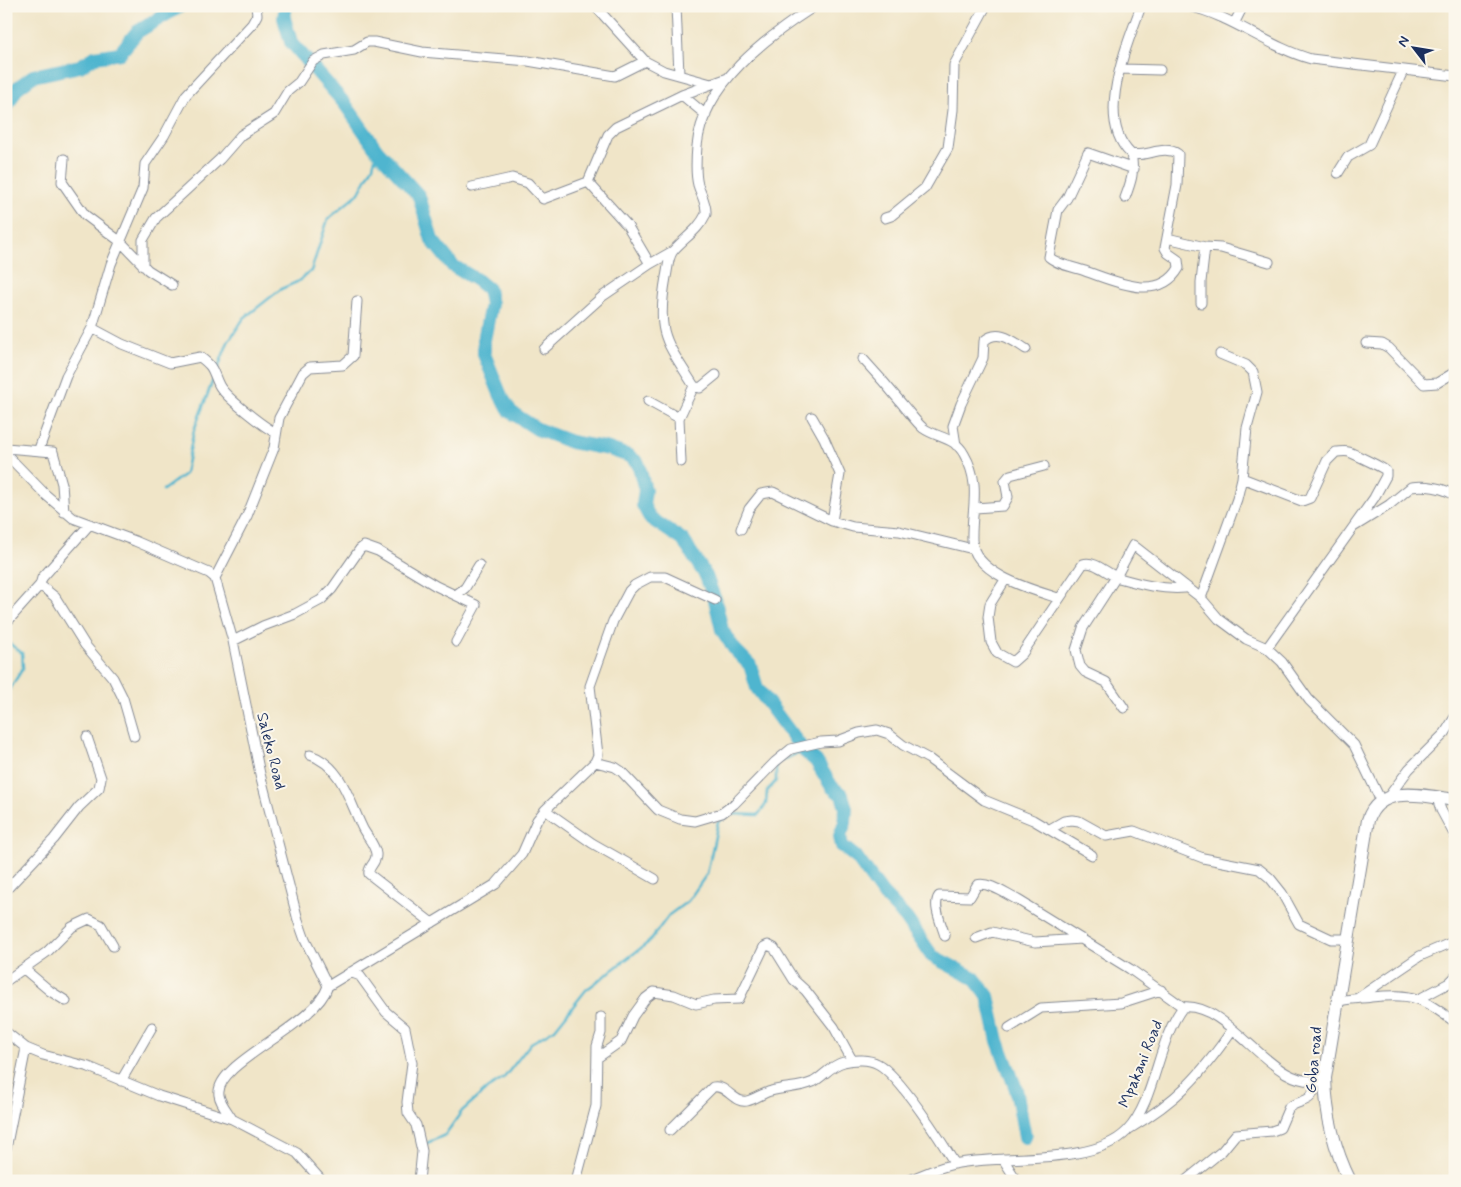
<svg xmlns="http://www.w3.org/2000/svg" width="1461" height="1187" font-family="Mynerve,sans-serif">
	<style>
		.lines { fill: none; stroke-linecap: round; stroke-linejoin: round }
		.stream { stroke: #50b5cf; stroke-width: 2.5 }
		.river { stroke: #50b5cf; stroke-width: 14 }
		.street-casing { stroke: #868a93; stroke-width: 11 }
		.secondary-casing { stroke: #868a93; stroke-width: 14 }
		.street { stroke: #fff; stroke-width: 9 }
		.secondary { stroke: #fff; stroke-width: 12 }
		.labels { text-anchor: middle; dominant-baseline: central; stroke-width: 4; stroke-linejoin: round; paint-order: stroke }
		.street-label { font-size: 16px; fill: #1b2f5e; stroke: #fbf7ec }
	</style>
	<rect width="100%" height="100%" fill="#fbf7ec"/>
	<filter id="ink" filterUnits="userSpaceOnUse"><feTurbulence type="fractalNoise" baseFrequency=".02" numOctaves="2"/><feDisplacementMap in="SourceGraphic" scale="10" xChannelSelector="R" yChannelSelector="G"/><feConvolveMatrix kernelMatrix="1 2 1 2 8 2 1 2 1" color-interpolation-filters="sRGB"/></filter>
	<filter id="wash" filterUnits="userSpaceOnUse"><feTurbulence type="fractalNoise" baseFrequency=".0096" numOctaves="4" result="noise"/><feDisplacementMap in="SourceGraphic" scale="20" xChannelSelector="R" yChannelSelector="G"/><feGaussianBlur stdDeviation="1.12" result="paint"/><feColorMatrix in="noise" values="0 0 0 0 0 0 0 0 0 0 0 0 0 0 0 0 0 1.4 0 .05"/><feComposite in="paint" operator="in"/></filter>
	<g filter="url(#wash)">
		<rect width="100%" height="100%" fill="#f0e5c8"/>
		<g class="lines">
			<path class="stream" d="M216 373 228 342 244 318 281 289 297 282 311 271 328 219 359 193 373 166 377 150
				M163 490 185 474 194 430 213 380
				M6 641 22 653 23 668 10 689H6
				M782 761 802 751
				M427 1143 445 1135 462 1111 488 1088 503 1079 531 1043 555 1029 586 990 649 942 669 915 688 901 707 874 718 822 731 814 758 815 766 804 767 791 776 781V766"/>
			<path class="river" d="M286 6 284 18 291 42 345 104 377 150 419 196 432 240 453 266 477 280 488 289 491 304 484 340V354L501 396 511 412 537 429 571 442 609 449 629 456 638 463 645 490 643 505 650 518 683 540 706 576 715 600 722 630 735 650 750 665 757 688 803 750 816 761 832 787 842 795 846 808 845 823 840 836 842 846 857 858 882 893 906 918 932 956 974 978 988 996 998 1041 1016 1089 1025 1137
				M6 108 17 88 33 76 80 66 95 57 120 53 137 32 180 6"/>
		</g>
	</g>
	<g filter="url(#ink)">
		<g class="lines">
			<defs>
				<path id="street" d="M595 6 645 61 664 71 711 84
					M676 6 679 74
					M1188 6C1233 16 1268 47 1311 59L1455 76
					M1235 22 1243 6
					M1121 69 1160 70
					M682 95 706 115
					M64 159 62 182 85 215 121 242 148 270 172 285
					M1134 169 1088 153 1067 198 1058 210 1049 257C1058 265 1074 267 1085 271 1114 281 1159 303 1179 268L1178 260 1168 253 1165 248 1177 185 1178 154C1163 144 1146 158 1131 154 1094 119 1127 46 1141 6
					M1338 173 1348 157 1369 145 1403 71
					M588 182 627 225 650 264
					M472 187 512 178 528 183 543 199 588 182 608 135 616 127 682 95 728 78
					M1125 198C1131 182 1135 172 1131 154
					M885 218 891 216 925 188 948 148 953 110 954 65 986 6
					M1167 238 1205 247 1201 282V303
					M1205 247 1221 248 1269 262
					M143 266V240L156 218 220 159 241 135 274 114 288 91 299 82 313 61 324 55 354 50 367 42H374L422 52 528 61 615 76 645 61
					M92 328 122 344 170 363 200 357C215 368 212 371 219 385 225 397 264 427 276 433
					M1366 343 1382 344 1389 348 1424 384 1437 383 1455 372
					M544 349 603 296 650 264 673 251
					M1220 354 1246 365 1253 372 1257 392 1247 428 1242 478 1237 499 1201 598 1219 619 1246 639 1267 648 1282 662 1309 700 1354 745 1381 801
					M863 359C877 374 890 389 903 405 909 412 916 422 923 428 937 438 955 437 964 454 982 485 971 508 972 540 973 574 1033 590 1058 598
					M716 375 700 388 694 386C665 340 656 333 666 277 668 269 668 257 673 251 684 238 698 231 706 214 707 204 701 195 698 185 695 174 696 158 697 146 703 84 767 37 815 6
					M648 401 679 418
					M812 417 824 438 840 474 832 521
					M956 445 953 426 961 404 983 358 984 341C998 328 1013 341 1026 349
					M6 448 53 452 62 484 64 512
					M39 449 66 376 92 328 111 264 143 188 145 164 164 136 186 95 252 24 257 15 256 6
					M6 454 46 495 73 518 135 541 209 573 215 578 233 641 260 774 298 920 305 940 328 986C315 1027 214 1062 219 1095 220 1103 228 1112 232 1119
					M681 462 679 418 694 386
					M1242 478 1302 501 1310 498 1327 461 1336 452C1340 452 1345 451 1349 452 1352 453 1384 468 1386 471V476L1374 498 1267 648
					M975 508 1003 506 1008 497 1005 481 1010 475 1044 466
					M90 524 42 578 40 585 55 597 85 645 113 678 123 698 134 736
					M1355 526 1389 505 1411 487C1424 485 1444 487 1455 496
					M741 529 749 509 761 494 773 492 832 521 853 527 899 531 973 549
					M215 578 247 516 274 448 279 418 303 373 310 367 343 365 353 356 357 301
					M1005 580 990 604 988 617 991 642 997 653 1013 662 1022 654 1083 564C1095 560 1107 574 1119 578 1140 584 1163 590 1185 588
					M457 594 465 588 479 565
					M6 623 40 585
					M233 641 263 626 295 614 321 600 332 589 360 549 364 546 378 551 436 586 476 605 456 642
					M1124 708 1106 682 1085 672 1080 666 1076 650 1083 628 1116 577 1133 545 1201 598
					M310 755C341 765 349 800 362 827 366 836 375 844 376 854 377 863 367 867 369 874L432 923
					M595 762 615 767 621 771 658 810 680 819 695 821 722 813 734 804 775 762 791 749 821 742 838 741 859 733 877 730 889 734 903 745 929 759 984 800 1033 820 1092 855
					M1389 796 1409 769 1445 733 1455 717
					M1437 798 1441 810 1455 836
					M545 810 592 843 655 879
					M1050 829 1064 821 1072 820 1079 821 1106 836 1134 831 1203 858 1259 869 1270 878 1282 893 1299 924 1331 939H1348
					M6 890 54 839 79 807 99 788 101 778 87 737
					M1455 908V923
					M945 936C942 925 932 905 939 896L970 897 977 885C988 881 1007 895 1018 900L1130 969 1183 1007
					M976 938 992 932 1035 942 1082 939
					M24 969 50 991 66 1001
					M350 972 360 976 386 1012 405 1028 412 1063 407 1102 408 1113 416 1125 422 1151 419 1181
					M6 981 47 952 72 927 89 919 101 925 113 946
					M328 986 496 884 522 854 537 820 545 810 595 762 598 755 590 686 613 621 629 591 635 585 650 577H665L715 600
					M1358 998 1420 956 1455 941
					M1419 999 1449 983 1455 977
					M1336 1002C1348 998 1359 999 1371 997 1414 993 1420 997 1455 1022
					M1009 1028 1041 1008 1121 1003 1161 990
					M6 1032 26 1048 43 1055 89 1067 159 1096 232 1119 297 1153 322 1181
					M597 1058 621 1041 633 1016 646 998 654 992 674 995 696 1004 714 1000 739 999 764 947 768 945 774 948 794 980 806 991 834 1027 852 1060
					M121 1081 152 1027
					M1129 1129C1177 1101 1201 1075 1232 1030
					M670 1130 713 1087C726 1084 734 1104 747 1101 755 1099 763 1093 771 1091 785 1087 800 1088 813 1082 824 1076 831 1065 844 1062 855 1059 869 1059 878 1064 899 1075 942 1142 955 1164
					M6 1149 26 1048
					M1003 1159 1017 1181
					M576 1181 596 1106 597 1046 601 1033V1017
					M908 1181C922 1174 938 1168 954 1164 1000 1154 1093 1166 1127 1131 1156 1100 1157 1041 1183 1007 1233 1002 1275 1098 1325 1078
					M1185 1181 1222 1151 1236 1134 1272 1131 1280 1128 1289 1107C1306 1097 1311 1105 1316 1082"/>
				<path id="secondary" d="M1350 1181C1333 1147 1326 1115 1325 1078L1368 820C1380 783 1425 796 1455 800"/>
			</defs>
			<use href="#street" class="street-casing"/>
			<use href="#secondary" class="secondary-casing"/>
			<use href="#street" class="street"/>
			<use href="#secondary" class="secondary"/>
		</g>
	</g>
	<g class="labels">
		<g class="street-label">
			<text transform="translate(271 751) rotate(76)">Saleko Road</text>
			<text transform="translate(1314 1060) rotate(-85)">Goba road</text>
			<text transform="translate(1141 1064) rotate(-68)">Mpakani Road</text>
		</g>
	</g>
	<rect width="1461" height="1187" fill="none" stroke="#fbf7ec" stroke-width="25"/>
	<g transform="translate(1414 48) rotate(301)" stroke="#fbf7ec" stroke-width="4" paint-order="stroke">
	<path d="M0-4L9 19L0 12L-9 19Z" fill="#1b2f5e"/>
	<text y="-8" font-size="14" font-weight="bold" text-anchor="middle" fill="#1b2f5e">N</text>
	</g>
</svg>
